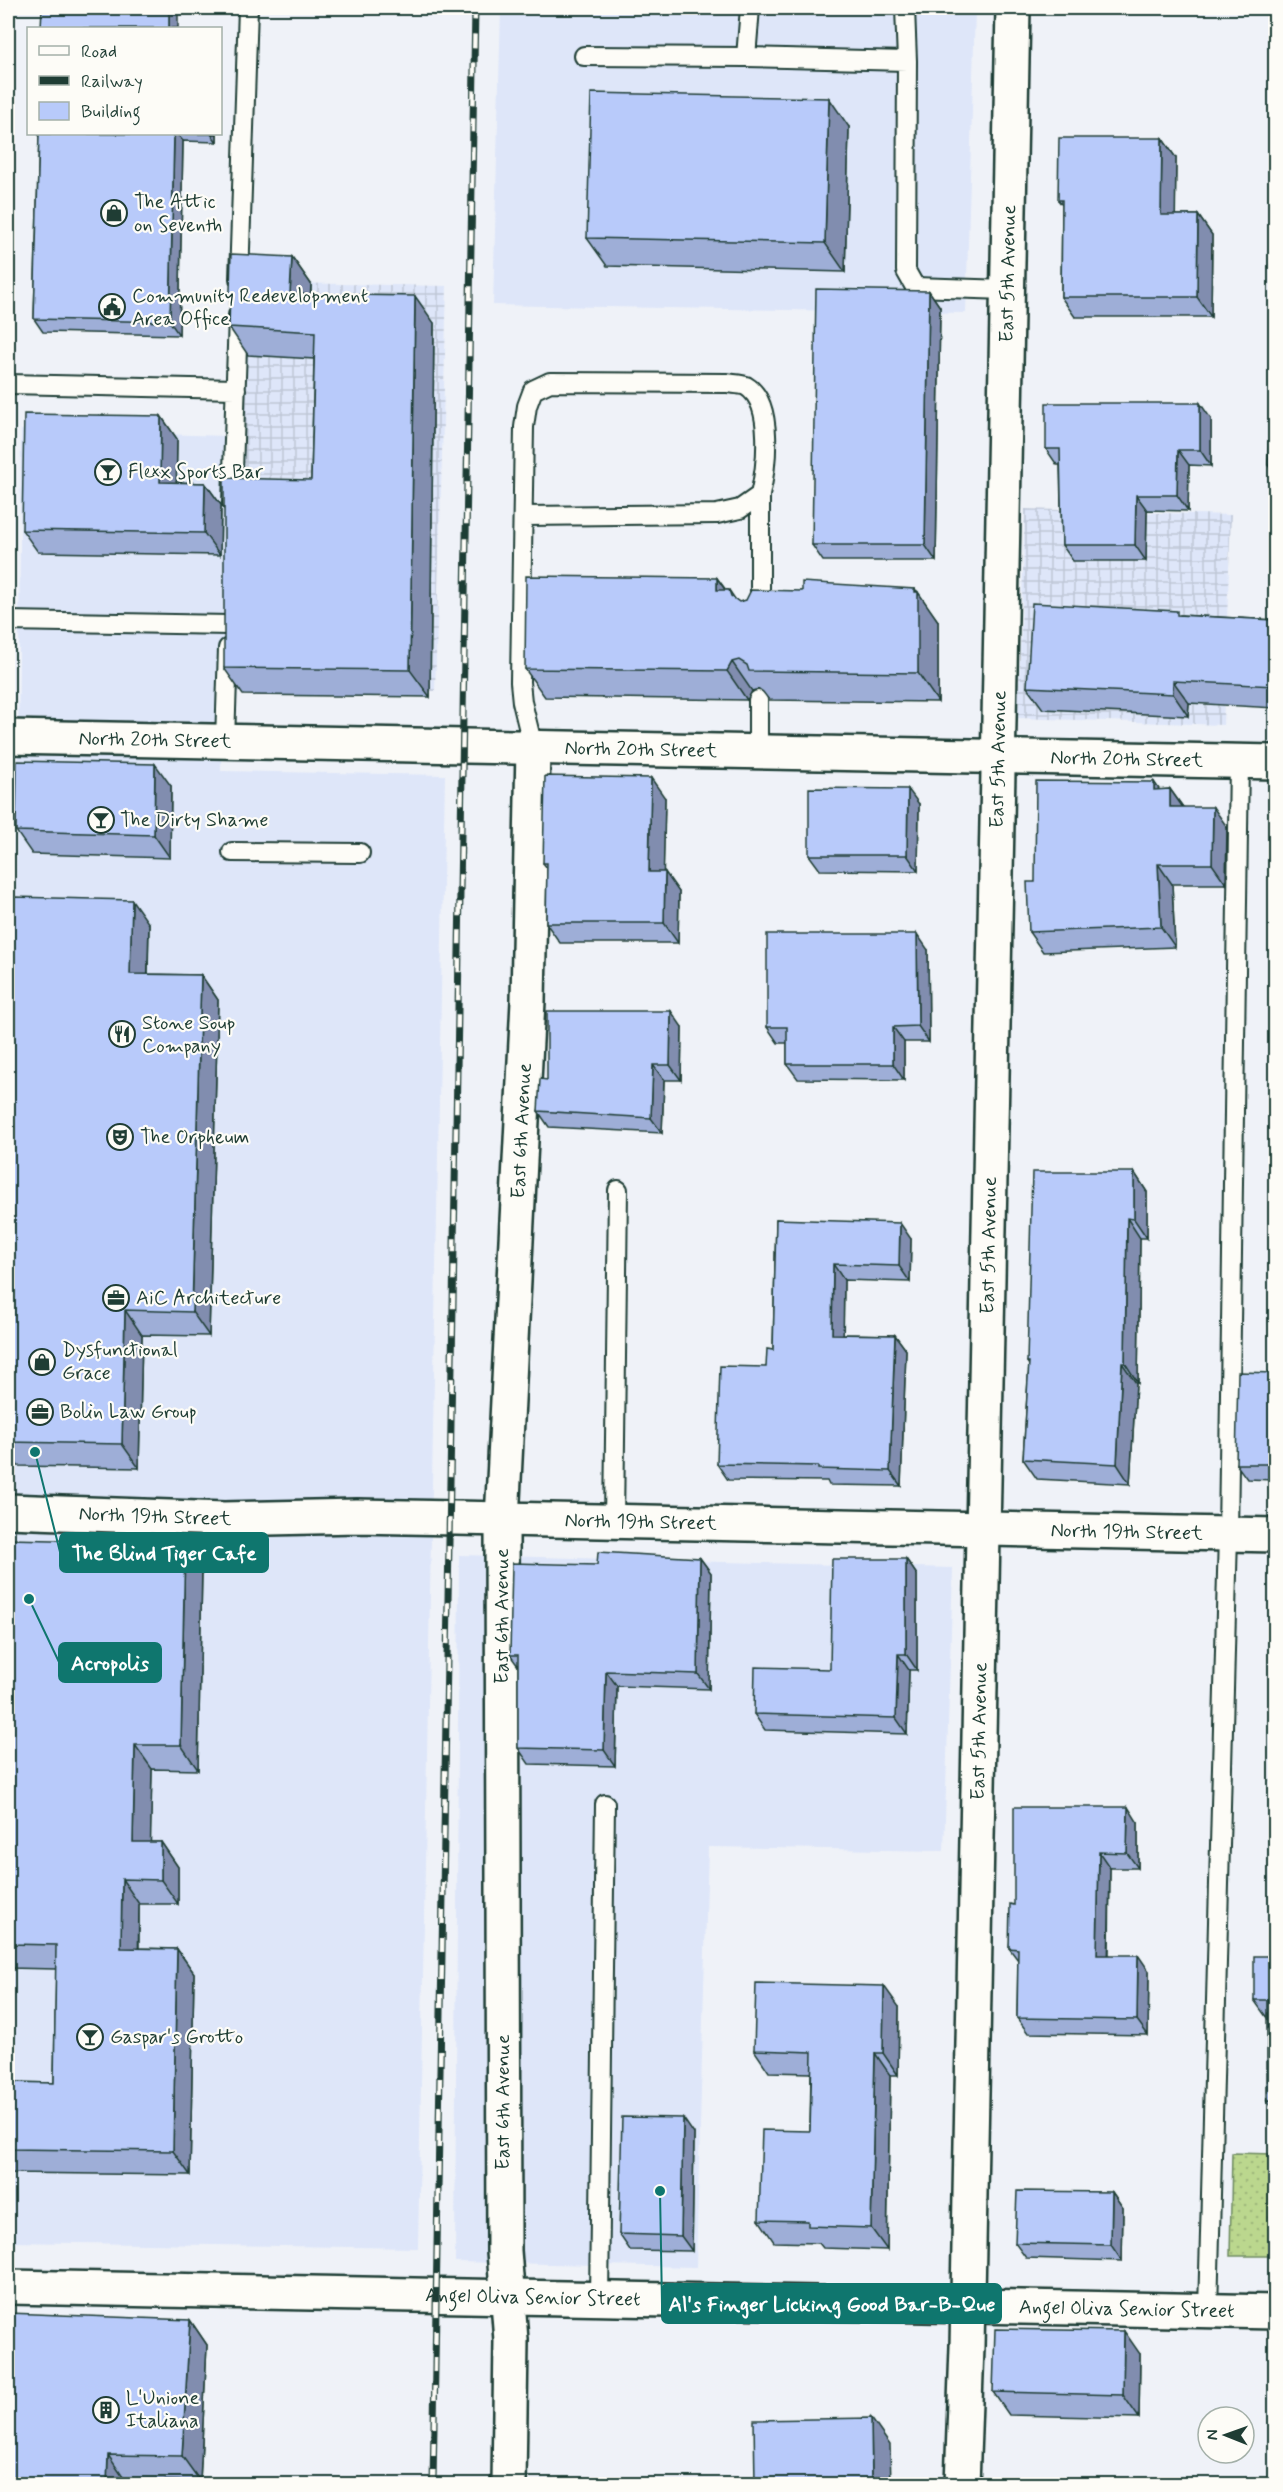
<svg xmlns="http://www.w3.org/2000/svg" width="1283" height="2492" font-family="Mynerve,sans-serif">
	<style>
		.built { fill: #dee6f9 }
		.industrial { fill: url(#industrial-grid) }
		.grass { fill: url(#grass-dots); stroke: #6d8a61; stroke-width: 1.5 }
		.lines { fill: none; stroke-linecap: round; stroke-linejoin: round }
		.service-casing { stroke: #1f3d34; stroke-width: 22 }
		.minor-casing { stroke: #1f3d34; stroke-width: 38 }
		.service { stroke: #fdfcf7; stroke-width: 18 }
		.minor { stroke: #fdfcf7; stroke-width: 33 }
		.rail-casing { stroke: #1f3d34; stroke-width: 7 }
		.rail { stroke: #fdfcf7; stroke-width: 4.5; stroke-dasharray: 14; stroke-linecap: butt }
		.wall { fill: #9eaed7; stroke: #1f3d34; stroke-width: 1.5 }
		.shaded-wall { fill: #818daf; stroke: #1f3d34; stroke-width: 1.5 }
		.building { fill: #b8cafa; stroke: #1f3d34; stroke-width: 1.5 }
		.labels { text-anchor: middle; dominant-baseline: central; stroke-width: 4.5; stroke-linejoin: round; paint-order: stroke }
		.poi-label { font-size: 20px; fill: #1f3d34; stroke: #fdfcf7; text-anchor: start }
		.street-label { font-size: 20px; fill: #1f3d34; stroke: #fdfcf7 }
		.leader { fill: none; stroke: #0f766e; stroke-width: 2 }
		.callout-dot { fill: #0f766e; stroke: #fdfcf7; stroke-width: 2 }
		.callout { fill: #0f766e; stroke: #0f766e; stroke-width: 2 }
		.callout-label { font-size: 21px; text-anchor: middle; font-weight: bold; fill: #fff }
	</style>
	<defs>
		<pattern id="industrial-grid" width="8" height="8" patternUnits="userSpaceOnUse" patternTransform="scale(1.5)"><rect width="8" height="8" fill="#dee6f9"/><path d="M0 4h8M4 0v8" fill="none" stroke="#bec6d6"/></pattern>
		<pattern id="grass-dots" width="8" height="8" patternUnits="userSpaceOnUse" patternTransform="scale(1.5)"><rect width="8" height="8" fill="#bbd78e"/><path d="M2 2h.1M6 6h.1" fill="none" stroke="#a0b97b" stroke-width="1.8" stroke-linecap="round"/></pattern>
	</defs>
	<rect width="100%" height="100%" fill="#eff2f8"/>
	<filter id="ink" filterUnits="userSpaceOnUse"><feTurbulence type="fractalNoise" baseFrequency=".0167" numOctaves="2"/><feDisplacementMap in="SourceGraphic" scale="12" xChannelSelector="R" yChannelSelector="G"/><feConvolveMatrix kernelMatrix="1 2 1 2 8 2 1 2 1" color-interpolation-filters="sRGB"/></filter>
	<g filter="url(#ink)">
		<path class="built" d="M501 8 975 9 966 313 493 305Z
			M21 430 227 436 221 771 445 775 418 2248 8 2242V1336L18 767Z
			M459 1555 953 1568 944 1851 708 1847 696 2267 455 2262Z"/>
		<path class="industrial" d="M233 282 447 286 435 691 231 692Z
			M1025 509 1231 515 1223 725 1018 718Z"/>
		<path class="grass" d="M1232 2153 1275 2154V2256H1230Z"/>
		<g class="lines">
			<defs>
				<path id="service" d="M905 8 907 61
					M584 56 746 57 907 61 906 271 915 287 1007 290
					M746 57 750 8
					M239 279 248 8
					M8 384 236 389
					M232 503 238 315
					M524 516 717 514 740 509 760 495C766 469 775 403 746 386 741 384 732 384 727 383L550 382 533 390 527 406 524 427 520 682 522 702 533 747
					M760 614V495
					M8 621 229 625
					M225 741 228 648
					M758 751V700
					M232 852 360 853
					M614 1522 618 1190
					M599 2299 605 1804
					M1208 2311 1228 1534 1239 761"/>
				<g id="minor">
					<path id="s1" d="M8 737 1276 762"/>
					<path id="s2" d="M8 1511 224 1519 357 1516 1276 1535"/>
					<path id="s3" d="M8 2287 1276 2312"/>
					<path id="s4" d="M509 2484 511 2340 504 2251 502 1520 528 1001 533 747"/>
					<path id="s5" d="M962 2484 967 2347 1013 8"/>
				</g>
			</defs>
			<use href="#service" class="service-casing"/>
			<use href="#minor" class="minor-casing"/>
			<use href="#service" class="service"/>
			<use href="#minor" class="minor"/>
			<defs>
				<path id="rail" d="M433 2484 475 8"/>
			</defs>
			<use href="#rail" class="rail-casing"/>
			<use href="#rail" class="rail"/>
		</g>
		<path class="wall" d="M849 127 845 272 607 266 587 238Z
			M39 134H217V142L183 141 179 335 43 332 34 319Z
			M1162 138 1176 158 1175 215H1198L1212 235 1211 317H1075L1061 297 1062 205 1058 200Z
			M292 257 311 284V295L434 323 430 697 243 695 224 668 311 480 314 359 248 355 229 327Z
			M929 291 940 307 936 561H823L812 545Z
			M1275 362V476L1268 465Z
			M161 416 177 439 176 482 205 483 221 505 220 555 38 552 22 530Z
			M1211 419V466L1189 465 1188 511 1147 510 1146 561H1073L1062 545 1060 465H1057L1046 449Z
			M717 578 726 590H729L735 599 739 602 802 591 915 589 938 621V702L769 700 763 692 759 689 752 691 747 700 545 697 525 669Z
			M1180 615 1275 620V708L1189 703 1188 716 1043 709 1027 687Z
			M1154 782 1159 790 1170 789 1183 807 1227 827 1226 884H1172L1175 947 1043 952 1029 932 1035 882Z
			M171 786 170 858 32 854 16 831Z
			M665 798 663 872 679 892 678 943H560L546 923 547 868 543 863Z
			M919 804 918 871 820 870 809 855Z
			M149 924 148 974 201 975 218 1000 209 1336 142 1335 139 1468 18 1466 8 1451V1144Z
			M928 950 929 1042H904V1080L798 1079 787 1064V1043H778L767 1027Z
			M682 1027 681 1080H664L662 1133 549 1127 538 1111 547 1080Z
			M1134 1172 1147 1192V1238H1140L1138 1383H1136L1130 1484 1037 1479 1023 1459 1029 1365 1027 1362Z
			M776 1219 911 1239 910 1282 844 1280 843 1334 895 1335 906 1350 901 1486 829 1485 827 1481 728 1480 717 1464 766 1367 773 1350Z
			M1275 1373V1480L1247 1479 1236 1464Z
			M8 1539 202 1567 198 1770 152 1769 150 1842H161L178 1867V1904H139V1948L177 1949 194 1973 190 2175 8 2173V2082L54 2083 56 1969 8 1968Z
			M700 1558 711 1573 709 1689 617 1686 615 1766 529 1764 518 1748V1666L510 1655 597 1565Z
			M906 1559 917 1575V1670H909L907 1734 765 1730 754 1714 830 1669Z
			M1275 1781V1844L1271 1838Z
			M1138 1823V1868H1110L1109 1955 1149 1971 1148 2035 1028 2033 1017 2018 1018 1960 1009 1948 1014 1905Z
			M1275 1956 1267 2018 1254 2000Z
			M899 2007 898 2075H890L887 2250 823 2248 819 2243 774 2242 759 2220 810 2131 811 2073 769 2072 754 2050Z
			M1267 2100H1275V2112Z
			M694 2134 692 2251 630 2250 619 2234Z
			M1112 2192 1123 2208 1122 2261 1026 2258 1015 2243Z
			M190 2320 207 2345 200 2481 125 2480V2484H8Z
			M1140 2354 1139 2418 1009 2415 993 2392Z"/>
		<path class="shaded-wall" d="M169 8H177L178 10V28H169Z
			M829 98 849 127 845 272 825 243Z
			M174 134H177L183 141 179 335 170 322Z
			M211 134H217V142Z
			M1162 138 1176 158 1175 235 1161 215Z
			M1198 215 1212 235 1211 317 1197 297Z
			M292 257 311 284 309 322 290 294Z
			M929 291 940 307 936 561 925 545Z
			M415 296 434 323 430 697 410 670Z
			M1200 403 1211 419V466L1200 450Z
			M161 416 177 439 176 505 160 482Z
			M1178 450 1189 465 1188 511 1177 495Z
			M205 483 221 505 220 555 204 533Z
			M1136 495 1147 510 1146 561 1135 545Z
			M717 578 737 607 717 590Z
			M915 589 918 594V592L938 621V702L918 673Z
			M732 662 752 691 747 700 727 671Z
			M1173 681 1189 703 1188 716 1173 694Z
			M155 764 171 786 170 858 154 835Z
			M651 778 665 798 663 892 649 872Z
			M1154 782 1168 802 1154 790Z
			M908 789 919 804 918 871 907 855Z
			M1170 789 1184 809 1170 807Z
			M1213 807 1227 827 1226 884 1212 864Z
			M1158 864 1172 884 1175 947 1161 927Z
			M665 872 679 892 678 943 664 923Z
			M132 900 149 924 147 998 130 974Z
			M917 934 928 950 929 1042 918 1026Z
			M201 975 218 1000 209 1336 192 1312Z
			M671 1011 682 1027 681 1080 670 1065Z
			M893 1027 904 1042V1080L893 1064Z
			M653 1065 664 1080 662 1133 651 1118Z
			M1134 1172 1147 1192V1238L1134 1219Z
			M1127 1218 1140 1238 1138 1383 1125 1363Z
			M900 1223 911 1239 910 1282 899 1266Z
			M833 1264 844 1280 843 1349 832 1334Z
			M125 1310 142 1335 139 1468 122 1444Z
			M895 1335 906 1350 901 1486 890 1471Z
			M1122 1363 1136 1383 1130 1484 1117 1464Z
			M185 1543 202 1567 198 1770 181 1745Z
			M700 1558 711 1573 709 1689 698 1674Z
			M906 1559 917 1575V1670L906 1654Z
			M898 1654 909 1670 907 1734 896 1718Z
			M606 1671 617 1686 615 1766 604 1750Z
			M135 1745 152 1769 150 1866 133 1842Z
			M1128 1807 1138 1823V1868L1127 1853Z
			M161 1842 178 1867V1904L161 1880Z
			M1099 1852 1110 1868 1108 1970 1097 1955Z
			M122 1879 139 1904 138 1972 121 1948Z
			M177 1949 194 1973 190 2175 173 2151Z
			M1138 1955 1149 1971 1148 2035 1137 2020Z
			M884 1986 899 2007 898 2075 883 2053Z
			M875 2053 890 2075 887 2250 871 2228Z
			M683 2118 694 2134 692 2251 681 2236Z
			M1112 2192 1123 2208 1122 2261 1111 2245Z
			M190 2320 207 2345 200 2481 182 2456Z
			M1124 2331 1140 2354 1139 2418 1123 2395Z
			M871 2418 890 2445 891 2484H872Z
			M108 2455 125 2480V2484H107Z"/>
		<path class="building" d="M42 8H169V28H41Z
			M591 93 829 98 825 243 587 238Z
			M39 134H174L170 322 34 319Z
			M1059 138H1162L1161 215H1198L1197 297H1061L1062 200H1058Z
			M231 254 292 257 290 294 415 296 410 670 224 668V478L311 480 315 332 229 327Z
			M816 289 929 291 925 545H812Z
			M1271 362H1275V465H1268Z
			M1046 403H1200V450H1178L1177 495H1136L1135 545H1062L1060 449H1046Z
			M24 414 161 416 160 482 205 483 204 533 22 530Z
			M526 576 717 578V590H729L731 596 739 602 746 600 751 590 802 591V582L915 589V592H918V673L749 671 747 665 739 660 732 662 727 671 525 669Z
			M1032 603 1177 611V615L1275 620V686L1173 681V694L1027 687Z
			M17 761 155 764 154 835 16 831Z
			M545 776 651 778 649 872H665L664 923H546L547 863H543Z
			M1036 781 1154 782V790L1170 789V807H1213L1212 864H1158L1161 927 1029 932 1027 882H1035Z
			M809 788 908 789 907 855H809Z
			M13 897 132 900 130 974 201 975 192 1312 125 1310 122 1444 8 1442V1144Z
			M767 934H917L918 1026 893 1027V1064H787V1027H767Z
			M547 1011H671L670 1065H653L651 1118 538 1111 540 1079 547 1080Z
			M1032 1172H1134V1219L1127 1218 1125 1363H1122L1117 1464 1023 1459 1029 1362H1027Z
			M776 1219 900 1223 899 1266 833 1264 832 1334 895 1335 890 1471 818 1469V1466L717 1464 720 1366 766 1367 767 1349 773 1350Z
			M1238 1372 1275 1373V1464H1236Z
			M8 1539 185 1543 181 1745H135L133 1842H161V1880L122 1879 121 1948 177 1949 173 2151 8 2149V2082L54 2083 56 1945 8 1944Z
			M598 1552 700 1558 698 1674 606 1671 604 1750 518 1748V1655H510L512 1563 597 1565Z
			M832 1559H906V1654H898L896 1718 754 1714 755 1667 830 1669Z
			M1272 1781H1275V1838H1271Z
			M1014 1807H1128L1127 1853 1099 1852 1097 1955H1138L1137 2020 1017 2018 1018 1949 1009 1948 1010 1904 1014 1905Z
			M1254 1956H1275V2100H1267V2000H1254Z
			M756 1983 884 1986 883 2053H875L871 2228 808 2226V2221L759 2220 762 2130 810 2131 812 2052 754 2050Z
			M622 2117 683 2118 681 2236 619 2234Z
			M1017 2191 1112 2192 1111 2245 1015 2243Z
			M8 2313 190 2320 182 2456 108 2455 107 2484H8Z
			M995 2329 1124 2331 1123 2395 993 2392Z
			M871 2418 872 2484H755L754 2420Z"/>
	</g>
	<defs>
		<symbol id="shop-ring" viewBox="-11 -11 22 22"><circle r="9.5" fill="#fdfcf7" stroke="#1f3d34" stroke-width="1.5"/><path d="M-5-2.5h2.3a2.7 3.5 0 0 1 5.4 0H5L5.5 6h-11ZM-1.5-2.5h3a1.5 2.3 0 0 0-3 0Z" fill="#1f3d34"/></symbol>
		<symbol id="civic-ring" viewBox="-11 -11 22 22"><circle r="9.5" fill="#fdfcf7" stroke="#1f3d34" stroke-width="1.5"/><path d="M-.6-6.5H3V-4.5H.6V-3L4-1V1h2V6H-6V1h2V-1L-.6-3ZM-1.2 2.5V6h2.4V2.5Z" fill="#1f3d34"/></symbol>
		<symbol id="bar-ring" viewBox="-11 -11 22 22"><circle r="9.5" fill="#fdfcf7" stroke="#1f3d34" stroke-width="1.5"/><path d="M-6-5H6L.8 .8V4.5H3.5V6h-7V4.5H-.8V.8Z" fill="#1f3d34"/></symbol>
		<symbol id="restaurant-ring" viewBox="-11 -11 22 22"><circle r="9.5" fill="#fdfcf7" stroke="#1f3d34" stroke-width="1.5"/><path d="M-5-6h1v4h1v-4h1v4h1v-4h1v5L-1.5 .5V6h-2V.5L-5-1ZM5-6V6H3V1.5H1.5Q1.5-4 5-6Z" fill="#1f3d34"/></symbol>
		<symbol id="theatre-ring" viewBox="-11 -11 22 22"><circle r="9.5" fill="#fdfcf7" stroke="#1f3d34" stroke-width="1.5"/><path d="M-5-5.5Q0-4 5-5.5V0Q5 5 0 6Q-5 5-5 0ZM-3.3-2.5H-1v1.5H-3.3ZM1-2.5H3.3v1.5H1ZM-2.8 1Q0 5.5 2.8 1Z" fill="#1f3d34"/></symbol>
		<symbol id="office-ring" viewBox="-11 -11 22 22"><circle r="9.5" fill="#fdfcf7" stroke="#1f3d34" stroke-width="1.5"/><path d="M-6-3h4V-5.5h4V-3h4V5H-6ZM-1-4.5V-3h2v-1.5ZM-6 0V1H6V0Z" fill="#1f3d34"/></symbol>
		<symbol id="building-ring" viewBox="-11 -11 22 22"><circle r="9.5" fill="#fdfcf7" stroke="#1f3d34" stroke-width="1.5"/><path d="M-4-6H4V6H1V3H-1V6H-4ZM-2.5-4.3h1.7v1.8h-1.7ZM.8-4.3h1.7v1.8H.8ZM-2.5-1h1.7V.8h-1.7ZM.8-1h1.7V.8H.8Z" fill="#1f3d34"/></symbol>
	</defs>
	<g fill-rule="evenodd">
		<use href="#shop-ring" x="99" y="198" width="30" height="30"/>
		<use href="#civic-ring" x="97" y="292" width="30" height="30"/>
		<use href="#bar-ring" x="93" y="457" width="30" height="30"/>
		<use href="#bar-ring" x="86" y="805" width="30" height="30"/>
		<use href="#restaurant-ring" x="107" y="1019" width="30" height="30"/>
		<use href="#theatre-ring" x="105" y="1122" width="30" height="30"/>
		<use href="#office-ring" x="101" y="1283" width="30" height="30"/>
		<use href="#shop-ring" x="27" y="1347" width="30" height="30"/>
		<use href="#office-ring" x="25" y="1397" width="30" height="30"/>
		<use href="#bar-ring" x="75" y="2022" width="30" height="30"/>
		<use href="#building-ring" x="91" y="2395" width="30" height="30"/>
	</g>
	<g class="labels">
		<g class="poi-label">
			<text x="134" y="202">The Attic<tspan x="134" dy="23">on Seventh</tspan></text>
			<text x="132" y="296">Community Redevelopment<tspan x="132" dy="23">Area Office</tspan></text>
			<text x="128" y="472">Flexx Sports Bar</text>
			<text x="120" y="820">The Dirty Shame</text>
			<text x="142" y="1023">Stone Soup<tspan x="142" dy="23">Company</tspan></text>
			<text x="140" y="1137">The Orpheum</text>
			<text x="136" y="1298">AiC Architecture</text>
			<text x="62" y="1350">Dysfunctional<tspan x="62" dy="23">Grace</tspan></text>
			<text x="60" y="1412">Bolin Law Group</text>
			<text x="110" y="2037">Gaspar's Grotto</text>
			<text x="126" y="2398">L'Unione<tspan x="126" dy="23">Italiana</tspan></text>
		</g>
		<g class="street-label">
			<text stroke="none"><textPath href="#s5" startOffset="2211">East 5th Avenue</textPath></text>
			<text stroke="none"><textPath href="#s1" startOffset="147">North 20th Street</textPath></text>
			<text stroke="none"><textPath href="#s1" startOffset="633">North 20th Street</textPath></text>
			<text stroke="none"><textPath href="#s1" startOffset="1119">North 20th Street</textPath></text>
			<text stroke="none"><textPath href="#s5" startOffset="1725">East 5th Avenue</textPath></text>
			<text stroke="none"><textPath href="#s4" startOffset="1354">East 6th Avenue</textPath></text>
			<text stroke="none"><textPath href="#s5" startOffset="1239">East 5th Avenue</textPath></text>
			<text stroke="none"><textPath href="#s2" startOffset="147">North 19th Street</textPath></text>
			<text stroke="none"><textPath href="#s2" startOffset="633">North 19th Street</textPath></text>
			<text stroke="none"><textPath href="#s2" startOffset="1119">North 19th Street</textPath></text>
			<text transform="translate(502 1616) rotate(-90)">East 6th Avenue</text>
			<text stroke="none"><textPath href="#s5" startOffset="753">East 5th Avenue</textPath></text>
			<text transform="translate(503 2102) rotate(-90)">East 6th Avenue</text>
			<text stroke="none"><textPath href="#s3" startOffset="525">Angel Oliva Senior Street</textPath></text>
			<text stroke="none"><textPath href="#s3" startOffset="1119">Angel Oliva Senior Street</textPath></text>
		</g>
	</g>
	<path class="leader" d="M35 1452L60 1552M29 1599L59 1662M660 2191L662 2304"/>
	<g class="callout-dot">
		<circle cx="35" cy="1452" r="6"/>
		<circle cx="29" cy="1599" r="6"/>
		<circle cx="660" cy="2191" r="6"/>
	</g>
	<g class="callout">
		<rect x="60" y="1533" width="208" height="39" rx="6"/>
		<rect x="59" y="1643" width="102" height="39" rx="6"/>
		<rect x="662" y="2284" width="339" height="39" rx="6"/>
	</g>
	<g class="callout-label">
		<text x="164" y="1560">The Blind Tiger Cafe</text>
		<text x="110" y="1670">Acropolis</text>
		<text x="832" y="2311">Al's Finger Licking Good Bar-B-Que</text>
	</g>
	<rect width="1283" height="2492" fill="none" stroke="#fdfcf7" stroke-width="30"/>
	<rect x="15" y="15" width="1253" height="2462" fill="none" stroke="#1f3d34" stroke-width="2" filter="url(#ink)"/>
	<rect x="27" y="27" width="195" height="108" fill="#fdfcf7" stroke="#a4b0a9" stroke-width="1.5"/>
	<rect x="39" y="46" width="30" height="9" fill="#fdfcf7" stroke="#a4b0a9" stroke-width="1.5"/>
	<text x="81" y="57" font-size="18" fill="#1f3d34">Road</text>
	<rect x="39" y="76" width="30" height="9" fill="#1f3d34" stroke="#a4b0a9" stroke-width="1.5"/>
	<text x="81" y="87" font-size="18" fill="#1f3d34">Railway</text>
	<rect x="39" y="102" width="30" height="18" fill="#b8cafa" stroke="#a4b0a9" stroke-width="1.5"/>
	<text x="81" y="117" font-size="18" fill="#1f3d34">Building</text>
	<g transform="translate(1226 2435) rotate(271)"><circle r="28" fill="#fdfcf7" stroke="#a4b0a9" stroke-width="1.5"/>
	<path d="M0-4.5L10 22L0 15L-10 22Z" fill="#1f3d34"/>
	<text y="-9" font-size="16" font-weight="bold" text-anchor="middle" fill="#1f3d34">N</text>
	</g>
</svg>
